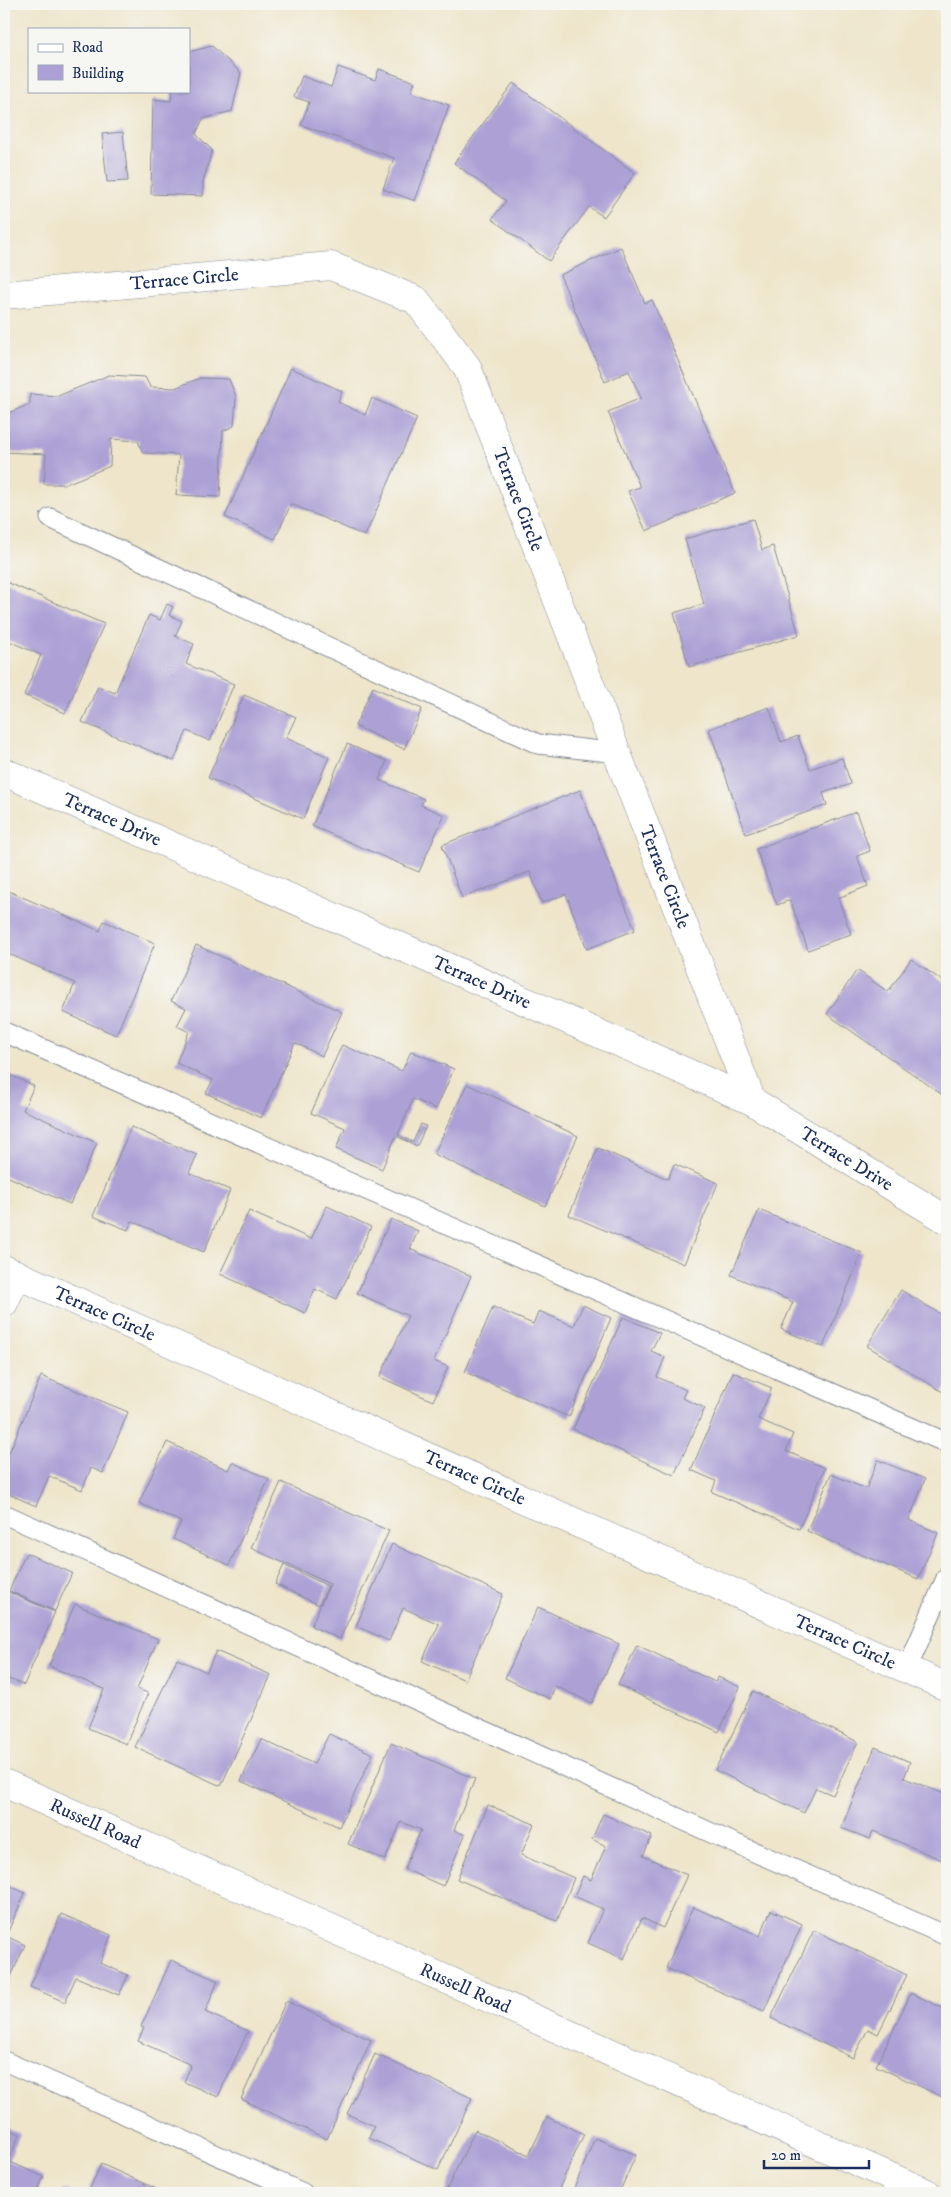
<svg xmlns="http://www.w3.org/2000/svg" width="951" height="2197" font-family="'IM FELL DW Pica',serif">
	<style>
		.building { fill: #aca0d5 }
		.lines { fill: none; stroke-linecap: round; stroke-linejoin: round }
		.service-casing { stroke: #848a94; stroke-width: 21 }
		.minor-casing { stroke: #848a94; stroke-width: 29 }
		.service { stroke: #fff; stroke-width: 19 }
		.minor { stroke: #fff; stroke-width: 28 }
		.labels { text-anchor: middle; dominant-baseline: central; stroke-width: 4.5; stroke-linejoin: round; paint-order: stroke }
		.street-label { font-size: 19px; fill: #1b2f5e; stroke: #f6f6f2 }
	</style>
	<rect width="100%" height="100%" fill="#f6f6f2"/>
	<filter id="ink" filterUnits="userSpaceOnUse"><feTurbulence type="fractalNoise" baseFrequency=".02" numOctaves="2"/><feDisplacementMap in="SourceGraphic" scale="10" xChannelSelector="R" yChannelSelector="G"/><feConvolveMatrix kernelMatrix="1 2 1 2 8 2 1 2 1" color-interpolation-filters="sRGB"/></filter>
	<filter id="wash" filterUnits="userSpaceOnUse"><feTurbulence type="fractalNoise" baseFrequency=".0096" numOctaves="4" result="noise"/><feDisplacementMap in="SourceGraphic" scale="20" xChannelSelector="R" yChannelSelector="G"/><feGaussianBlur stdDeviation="1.12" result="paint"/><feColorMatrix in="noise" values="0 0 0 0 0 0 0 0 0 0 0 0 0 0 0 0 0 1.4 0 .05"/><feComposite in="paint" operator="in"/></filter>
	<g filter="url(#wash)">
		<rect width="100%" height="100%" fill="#eee5ca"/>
		<g id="blocks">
			<path class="building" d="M212 46 241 73 232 111 203 119 196 134 212 150 203 182V196L151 194 153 99 171 101 172 91H189V52Z
				M338 67 375 80 379 69 415 82 411 92 449 105 415 201 383 189 394 158 301 125 309 102 294 97 302 76 331 87Z
				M513 83 635 173 604 217 589 207 549 261 492 219 506 201 454 163Z
				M123 132 128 181 107 182 102 134Z
				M621 247 645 303 652 300 735 493 646 531 628 491 640 487 608 412 641 398 629 371 605 382 560 275Z
				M291 368 342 391 338 402 365 415 372 398 417 418 365 536 291 504 275 539 225 517Z
				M109 375 145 377 150 387 175 388 200 378 229 379 236 397 234 426 223 431 220 497 176 495 179 455 143 453 138 441 111 439 110 466 66 484H44L46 454 4 452 6 414 30 404V394L58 396Z
				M753 519 762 550 773 546 799 635 689 667 674 613 704 604 685 539Z
				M4 581 104 624 65 713 24 695 41 655 4 639Z
				M167 604 173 607 169 615 182 621 175 636 194 644 186 664 234 684 210 741 187 731 174 761 82 722 98 686 115 693 149 615 160 620Z
				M373 687 422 709 404 749 355 726Z
				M244 695 296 717 286 738 329 757 303 819 208 778Z
				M769 707 781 742 798 736 810 769 842 758 851 784 823 793 827 805 746 834 709 729Z
				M347 744 387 761 379 780 424 799 421 805 444 815 419 872 312 826Z
				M580 790 635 930 587 949 566 894 542 903 530 872 462 898 442 845Z
				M856 812 870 851 857 856 868 886 838 898 851 934 808 950 790 900 777 905 756 849Z
				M4 889 100 931 104 921 155 943 116 1035 63 1012 75 983 4 952Z
				M196 945 342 1012 322 1056 295 1043 261 1118 206 1093 213 1080 176 1063 189 1032 177 1026 186 1008 171 1001Z
				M911 959 947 984V1098L827 1014 857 970 888 992Z
				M342 1045 402 1071 411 1051 454 1069 436 1109 413 1099 398 1135 413 1142 421 1124 426 1126 417 1146 396 1136 382 1169 336 1149 345 1128 311 1113Z
				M4 1072 34 1086 23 1110 97 1143 70 1204 4 1175Z
				M467 1084 578 1136 545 1206 434 1154Z
				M131 1127 197 1155 189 1173 230 1190 204 1252 132 1221 128 1230 93 1216Z
				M598 1148 668 1179 674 1164 718 1183 684 1264 569 1215Z
				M327 1206 371 1227 337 1299 315 1289 305 1313 220 1274 249 1211 311 1239Z
				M759 1210 862 1253 823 1347 781 1329 793 1302 731 1275Z
				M391 1219 418 1231 410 1249 471 1276 434 1361 448 1367 433 1401 380 1377 408 1316 357 1293Z
				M901 1290 947 1318V1385L943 1392 867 1346Z
				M583 1305 611 1318 569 1417 465 1372 493 1307 533 1324 539 1311 574 1326Z
				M623 1317 660 1333 651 1351 665 1357 657 1377 686 1390 682 1398 705 1408 674 1475 573 1429Z
				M733 1372 772 1388 758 1419 793 1434 786 1451 825 1468 799 1529 712 1492 716 1481 691 1470Z
				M41 1376 128 1412 103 1473 91 1468 82 1490 49 1476 36 1506 4 1492V1465Z
				M167 1442 228 1470 232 1462 269 1479 229 1565 173 1539 181 1522 139 1503Z
				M878 1460 925 1479 909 1520 938 1533 918 1579 807 1531 831 1474 866 1489Z
				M281 1482 389 1531 340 1639 311 1626 330 1584 251 1548Z
				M392 1544 503 1594 465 1680 422 1661 439 1624 403 1608 389 1641 356 1626Z
				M26 1553 72 1573 55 1611 9 1591Z
				M284 1565 328 1586 319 1605 275 1584Z
				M4 1590 55 1612 24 1685 4 1677Z
				M75 1604 158 1639 137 1689 148 1693 126 1744 88 1728 104 1689 49 1666Z
				M538 1607 619 1644 592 1703 555 1686 550 1699 505 1678Z
				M637 1645 715 1682 718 1677 740 1687 719 1732 618 1685Z
				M216 1651 271 1675 221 1786 135 1747 177 1659 207 1672Z
				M753 1691 858 1742 833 1795 816 1788 804 1813 715 1770Z
				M329 1734 373 1754 339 1827 241 1781 261 1739 314 1764Z
				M391 1743 475 1779 454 1830 465 1835 443 1886 404 1869 421 1830 401 1822 385 1860 348 1844Z
				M875 1747 910 1762 904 1778 947 1795V1862L873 1831 870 1839 841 1828Z
				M488 1805 534 1824 521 1855 574 1878 557 1921 457 1879Z
				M603 1814 652 1836 643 1856 687 1875 663 1928 642 1918 624 1959 588 1943 603 1909 574 1896 583 1876 591 1880 606 1846 592 1839Z
				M4 1883 25 1893 6 1936 25 1945 4 1992Z
				M693 1907 760 1936 771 1910 802 1924 764 2011 666 1968Z
				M61 1914 111 1935 100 1963 128 1975 119 1995 76 1977 65 2002 30 1987Z
				M814 1930 907 1975 878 2034 868 2029 853 2058 771 2018Z
				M171 1960 218 1981 205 2012 248 2031 218 2097 184 2082 191 2065 138 2041 144 2028 141 2027Z
				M911 1993 947 2010V2031L942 2041 947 2044V2099L876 2066Z
				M286 2001 371 2040 327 2139 241 2099Z
				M375 2054 472 2098 438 2170 369 2138 374 2126 347 2114Z
				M547 2117 584 2134 557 2193H445L475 2130 529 2155Z
				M4 2127 20 2134 8 2161 44 2177 36 2193H4Z
				M595 2138 636 2155 619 2193H572Z
				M101 2164 159 2190 157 2193H88Z
				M64 2189 73 2193H62Z"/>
		</g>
	</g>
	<g filter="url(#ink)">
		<use href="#blocks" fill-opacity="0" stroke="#848a94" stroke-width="1"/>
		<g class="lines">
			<defs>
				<path id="service" d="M50 518 538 744 618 753
					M4 1032 947 1443
					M4 1514 727 1840 947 1936
					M907 1669 947 1576
					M4 2061 303 2193"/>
				<g id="minor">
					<path id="s1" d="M4 295 331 266 416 300 467 367 752 1101"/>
					<path id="s2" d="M4 772 752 1101 947 1220"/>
					<path id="s3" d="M4 1269 947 1687"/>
					<path d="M4 1303 17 1274"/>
					<path id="s4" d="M4 1783 927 2193"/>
				</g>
			</defs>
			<use href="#service" class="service-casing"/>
			<use href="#minor" class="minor-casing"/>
			<use href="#service" class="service"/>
			<use href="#minor" class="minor"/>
		</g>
	</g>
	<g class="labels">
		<g class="street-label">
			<text stroke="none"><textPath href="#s1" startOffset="181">Terrace Circle</textPath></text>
			<text stroke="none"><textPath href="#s1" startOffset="646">Terrace Circle</textPath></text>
			<text stroke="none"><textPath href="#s2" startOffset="118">Terrace Drive</textPath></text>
			<text stroke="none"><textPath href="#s1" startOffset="1051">Terrace Circle</textPath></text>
			<text stroke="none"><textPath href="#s2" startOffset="522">Terrace Drive</textPath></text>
			<text stroke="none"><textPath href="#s2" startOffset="928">Terrace Drive</textPath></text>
			<text stroke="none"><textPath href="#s3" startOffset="110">Terrace Circle</textPath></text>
			<text stroke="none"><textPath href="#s3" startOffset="515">Terrace Circle</textPath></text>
			<text stroke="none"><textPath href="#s3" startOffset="920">Terrace Circle</textPath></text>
			<text stroke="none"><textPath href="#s4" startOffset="100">Russell Road</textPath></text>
			<text stroke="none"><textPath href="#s4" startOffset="505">Russell Road</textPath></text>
		</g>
	</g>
	<rect width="951" height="2197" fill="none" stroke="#f6f6f2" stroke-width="20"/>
	<rect x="28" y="28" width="162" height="65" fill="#f6f6f2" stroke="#9ea6b7"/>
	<rect x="38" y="44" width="25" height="8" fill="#ffffff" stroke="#9ea6b7"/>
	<text x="72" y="52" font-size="15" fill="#1b2f5e">Road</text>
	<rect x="38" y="65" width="25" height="15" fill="#aca0d5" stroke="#9ea6b7"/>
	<text x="72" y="78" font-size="15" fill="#1b2f5e">Building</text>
	<path d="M764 2160v8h105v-8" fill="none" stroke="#1b2f5e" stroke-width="2.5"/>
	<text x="771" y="2160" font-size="15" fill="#1b2f5e" stroke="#f6f6f2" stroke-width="4" paint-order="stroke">20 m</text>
</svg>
